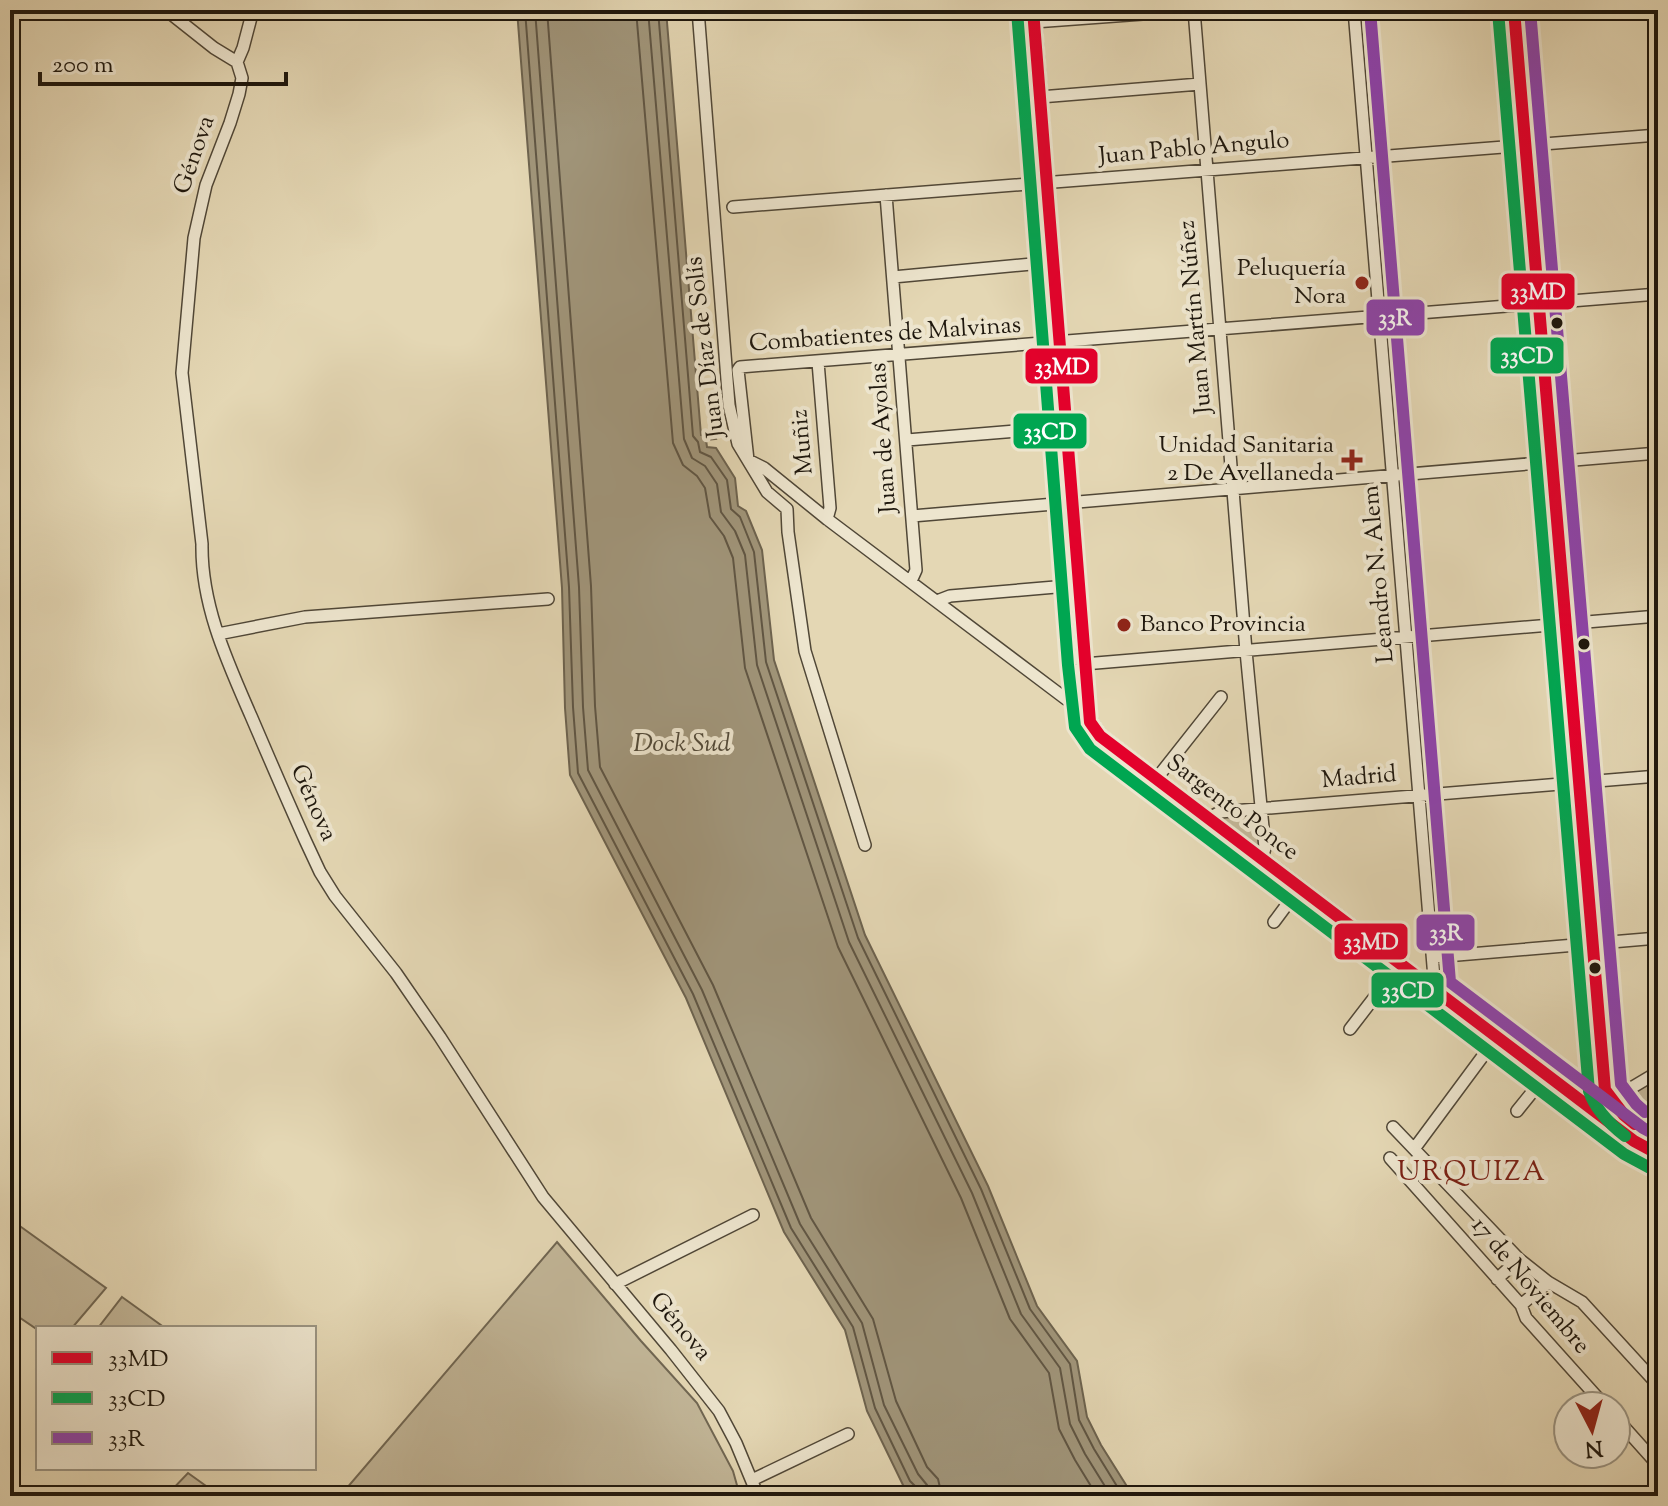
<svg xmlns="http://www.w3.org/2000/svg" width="1668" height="1506" font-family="'Sorts Mill Goudy',serif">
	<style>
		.green { fill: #c2b698; stroke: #706652; stroke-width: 2 }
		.water { fill: #a1967b; stroke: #6d634f; stroke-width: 2 }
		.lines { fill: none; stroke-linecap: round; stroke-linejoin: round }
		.shore { stroke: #605644; stroke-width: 2 }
		.minor-casing { stroke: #504737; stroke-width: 14 }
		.major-casing { stroke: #1e170d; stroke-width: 17 }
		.minor { stroke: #ede5ce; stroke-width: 11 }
		.major { stroke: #e4d7b4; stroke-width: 14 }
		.bus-1-casing { stroke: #ede5ce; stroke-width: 18 }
		.bus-2-casing { stroke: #ede5ce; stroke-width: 18 }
		.bus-3-casing { stroke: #ede5ce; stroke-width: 18 }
		.bus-1 { stroke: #e4002b; stroke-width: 12 }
		.bus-2 { stroke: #00a651; stroke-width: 12 }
		.bus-3 { stroke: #8e44ad; stroke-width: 12 }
		.poi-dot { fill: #8f2418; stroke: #ede5ce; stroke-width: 3 }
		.bus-dot { fill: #1e170d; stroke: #ede5ce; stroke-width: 3 }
		.labels { text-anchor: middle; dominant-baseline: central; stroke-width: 8; stroke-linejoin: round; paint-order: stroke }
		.street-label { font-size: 24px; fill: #1e170d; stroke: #ede5ce }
		.poi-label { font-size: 24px; fill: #1e170d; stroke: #ede5ce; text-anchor: end }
		.water-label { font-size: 26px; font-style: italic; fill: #524a39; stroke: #ede5ce }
		.quarter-label { font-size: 28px; letter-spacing: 2px; fill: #7a1f14; stroke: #ede5ce }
		.line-badge { stroke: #ede5ce; stroke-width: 3 }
		.badge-label { font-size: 22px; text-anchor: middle; font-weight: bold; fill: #fff }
	</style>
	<rect width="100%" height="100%" fill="#e4d7b4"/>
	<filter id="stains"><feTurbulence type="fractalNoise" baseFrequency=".0025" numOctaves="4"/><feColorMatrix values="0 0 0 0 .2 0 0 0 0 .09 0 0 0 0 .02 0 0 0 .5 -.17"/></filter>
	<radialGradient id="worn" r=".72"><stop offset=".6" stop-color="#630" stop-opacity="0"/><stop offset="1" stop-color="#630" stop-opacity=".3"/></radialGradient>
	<path class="green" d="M1261 809 1265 853 1209 819Z
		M1658 1079V1128L1628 1105 1626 1101 1628 1096Z
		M10 1219 106 1288 72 1328H38V1330L10 1311Z
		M557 1242 641 1341 697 1403 733 1471 740 1496H340Z
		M122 1297 165 1328H98Z
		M188 1473 220 1496H166Z"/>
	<path class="water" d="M517 10H666L701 435 714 434 716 439 706 440 707 447 716 448 735 478 738 506 746 511 762 550 774 660 865 935 988 1186 1037 1306 1077 1361 1087 1417 1101 1445 1133 1496H916L904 1487 867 1411 845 1330 784 1232 686 998 570 775 565 708 562 588Z"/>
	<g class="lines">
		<path class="shore" d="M525 10 569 587 573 707 578 773 693 994 791 1228 853 1327 875 1408 910 1481 918 1489 919 1496
			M535 10 579 587 583 707 588 770 702 990 800 1224 862 1323 884 1405 918 1474 927 1485 930 1496
			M547 10 591 586 595 706 600 767 713 985 811 1218 873 1319 896 1401 927 1467 938 1479 942 1496
			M636 10 673 443 683 465 697 476 705 488 710 517 724 536 733 558 745 668 838 947 961 1198 1010 1319 1049 1373 1059 1429 1075 1460 1097 1496
			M648 10 684 439 692 458 705 466 717 484 721 512 735 531 745 555 757 665 849 942 972 1193 1021 1314 1060 1368 1070 1424 1085 1454 1111 1496
			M658 10 693 436 698 442 700 452 711 457 727 480 731 509 740 517 754 552 766 662 858 938 981 1189 1030 1309 1070 1364 1079 1420 1094 1449 1123 1496"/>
		<defs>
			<path id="minor" d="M166 10 214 48 237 62
				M253 10 243 48 237 62 242 78 239 94 230 123 206 185 194 238 182 373 202 544C201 605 227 661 251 716 269 758 287 800 306 842L320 872 335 896 396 973 440 1037 543 1197 671 1350 719 1411 736 1443 758 1496
				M698 10 729 405 738 444 767 492 787 509 788 532 805 651 865 845
				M1194 10 1246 651 1265 848 1262 859
				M1354 10 1435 990
				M1034 22 1197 10
				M1040 97 1200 84
				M886 195 916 570 911 581
				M733 207 1658 135
				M893 277 1053 262
				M818 362 830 508 827 519
				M907 440 1065 427
				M748 460 738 370 740 367 1658 294
				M748 460 764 468 827 519 1066 699 1088 705
				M912 516 1658 453
				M937 601 950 596 1079 585
				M218 634 305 617 548 599
				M1084 664 1658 616
				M1157 778 1221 697
				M1209 818 1220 812 1658 776
				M1274 922 1300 887
				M1434 957 1658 938
				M1350 1029 1400 964
				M1611 1100 1658 1072
				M1517 1111 1546 1075
				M1393 1127 1519 1259 1548 1282 1582 1302 1658 1385
				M1637 1144 1658 1168
				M1414 1149 1497 1037
				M1390 1158 1521 1305 1526 1318 1605 1406
				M1497 1279 1519 1259
				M615 1284 753 1215
				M1521 1305 1548 1282
				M1616 1418 1658 1465
				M752 1480 848 1434"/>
			<path id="major" d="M1033 10 1084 664 1090 722 1100 736 1634 1141 1658 1154
				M1514 10 1605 1090 1624 1115 1658 1149"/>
		</defs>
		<use href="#minor" class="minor-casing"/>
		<use href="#major" class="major-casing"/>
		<use href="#minor" class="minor"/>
		<use href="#major" class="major"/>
		<defs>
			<path id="bus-1" d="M1033 10 1090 722 1100 736 1634 1141 1658 1154
				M1514 10 1605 1090 1624 1115 1635 1124"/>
			<path id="bus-2" d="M1017 11 1068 665 1075 727 1090 749 1624 1154 1650 1168
				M1498 11 1589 1091C1595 1109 1611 1125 1625 1136"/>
			<path id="bus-3" d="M1370 10 1450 982 1643 1128 1658 1136
				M1530 10 1621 1084 1636 1104 1645 1112"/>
		</defs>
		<use href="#bus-1" class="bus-1-casing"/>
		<use href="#bus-2" class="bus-2-casing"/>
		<use href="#bus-3" class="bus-3-casing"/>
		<use href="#bus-1" class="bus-1"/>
		<use href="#bus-2" class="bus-2"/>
		<use href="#bus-3" class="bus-3"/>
	</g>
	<g class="poi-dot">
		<circle cx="1362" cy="283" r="8"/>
		<path d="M1348 448h8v8h8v8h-8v8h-8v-8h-8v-8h8z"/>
		<circle cx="1124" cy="625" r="8"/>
	</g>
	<g class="bus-dot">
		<circle cx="1557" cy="323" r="7"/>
		<circle cx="1584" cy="644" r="7"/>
		<circle cx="1595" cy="968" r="7"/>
	</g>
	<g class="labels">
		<g class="street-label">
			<text transform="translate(1194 149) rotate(-5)">Juan Pablo Angulo</text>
			<text transform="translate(195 155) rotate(-71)">Génova</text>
			<text transform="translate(1196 317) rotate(-95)">Juan Martín Núñez</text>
			<text transform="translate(885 335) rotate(-4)">Combatientes de Malvinas</text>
			<text transform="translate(706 347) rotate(-97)">Juan Díaz de Solís</text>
			<text transform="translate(884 438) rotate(-94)">Juan de Ayolas</text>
			<text transform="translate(803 442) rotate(-95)">Muñiz</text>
			<text transform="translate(1379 574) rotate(-95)">Leandro N. Alem</text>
			<text transform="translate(1359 778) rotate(-5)">Madrid</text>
			<text transform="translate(313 803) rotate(66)">Génova</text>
			<text transform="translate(1232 808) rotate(37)">Sargento Ponce</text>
			<text transform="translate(1530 1286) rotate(50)">17 de Noviembre</text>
			<text transform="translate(680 1327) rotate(50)">Génova</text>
		</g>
		<g class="poi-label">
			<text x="1346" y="269">Peluquería<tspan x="1346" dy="28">Nora</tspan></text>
			<text x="1334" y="446">Unidad Sanitaria<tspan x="1334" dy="28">2 De Avellaneda</tspan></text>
			<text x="1140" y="625" text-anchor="start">Banco Provincia</text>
		</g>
		<g class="water-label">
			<text x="682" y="744">Dock Sud</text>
		</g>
		<g class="quarter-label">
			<text x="1472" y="1173">URQUIZA</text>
		</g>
	</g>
	<g class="line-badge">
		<rect x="1500" y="272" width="76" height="39" rx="8" fill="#e4002b"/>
		<rect x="1365" y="298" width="61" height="39" rx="8" fill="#8e44ad"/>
		<rect x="1489" y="336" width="76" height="39" rx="8" fill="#00a651"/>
		<rect x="1024" y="347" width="75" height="38" rx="8" fill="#e4002b"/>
		<rect x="1012" y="412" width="76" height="38" rx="8" fill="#00a651"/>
		<rect x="1415" y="913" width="61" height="39" rx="8" fill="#8e44ad"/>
		<rect x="1333" y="922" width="76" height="39" rx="8" fill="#e4002b"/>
		<rect x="1370" y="971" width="75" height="38" rx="8" fill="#00a651"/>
	</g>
	<g class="badge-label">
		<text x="1538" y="299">33MD</text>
		<text x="1395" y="325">33R</text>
		<text x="1527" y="363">33CD</text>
		<text x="1062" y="374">33MD</text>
		<text x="1050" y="439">33CD</text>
		<text x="1446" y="940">33R</text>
		<text x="1371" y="949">33MD</text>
		<text x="1408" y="998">33CD</text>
	</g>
	<rect width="1668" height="1506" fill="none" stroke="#e4d7b4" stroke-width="40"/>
	<rect x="12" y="12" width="1644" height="1482" fill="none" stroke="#1e170d" stroke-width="4"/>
	<rect x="20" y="20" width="1628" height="1466" fill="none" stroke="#1e170d" stroke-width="2"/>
	<rect x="36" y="1326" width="280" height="144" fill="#ede5ce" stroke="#9a9381" stroke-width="2"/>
	<rect x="52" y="1352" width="40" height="12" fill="#e4002b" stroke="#9a9381" stroke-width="2"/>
	<text x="108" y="1366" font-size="24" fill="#1e170d">33MD</text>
	<rect x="52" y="1392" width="40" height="12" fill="#00a651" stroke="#9a9381" stroke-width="2"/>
	<text x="108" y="1406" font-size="24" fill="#1e170d">33CD</text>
	<rect x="52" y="1432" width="40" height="12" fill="#8e44ad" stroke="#9a9381" stroke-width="2"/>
	<text x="108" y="1446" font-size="24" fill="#1e170d">33R</text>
	<g transform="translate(1592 1430) rotate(174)"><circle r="38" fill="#ede5ce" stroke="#9a9381" stroke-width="2"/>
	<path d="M0-6L14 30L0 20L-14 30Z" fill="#8f2418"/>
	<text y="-12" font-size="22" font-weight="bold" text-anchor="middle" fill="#1e170d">N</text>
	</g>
	<path d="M40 72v12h246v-12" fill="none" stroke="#1e170d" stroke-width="4"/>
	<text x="52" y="72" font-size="24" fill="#1e170d" stroke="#ede5ce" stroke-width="6" paint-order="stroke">200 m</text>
	<rect width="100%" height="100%" filter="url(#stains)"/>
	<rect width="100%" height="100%" fill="url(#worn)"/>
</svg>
